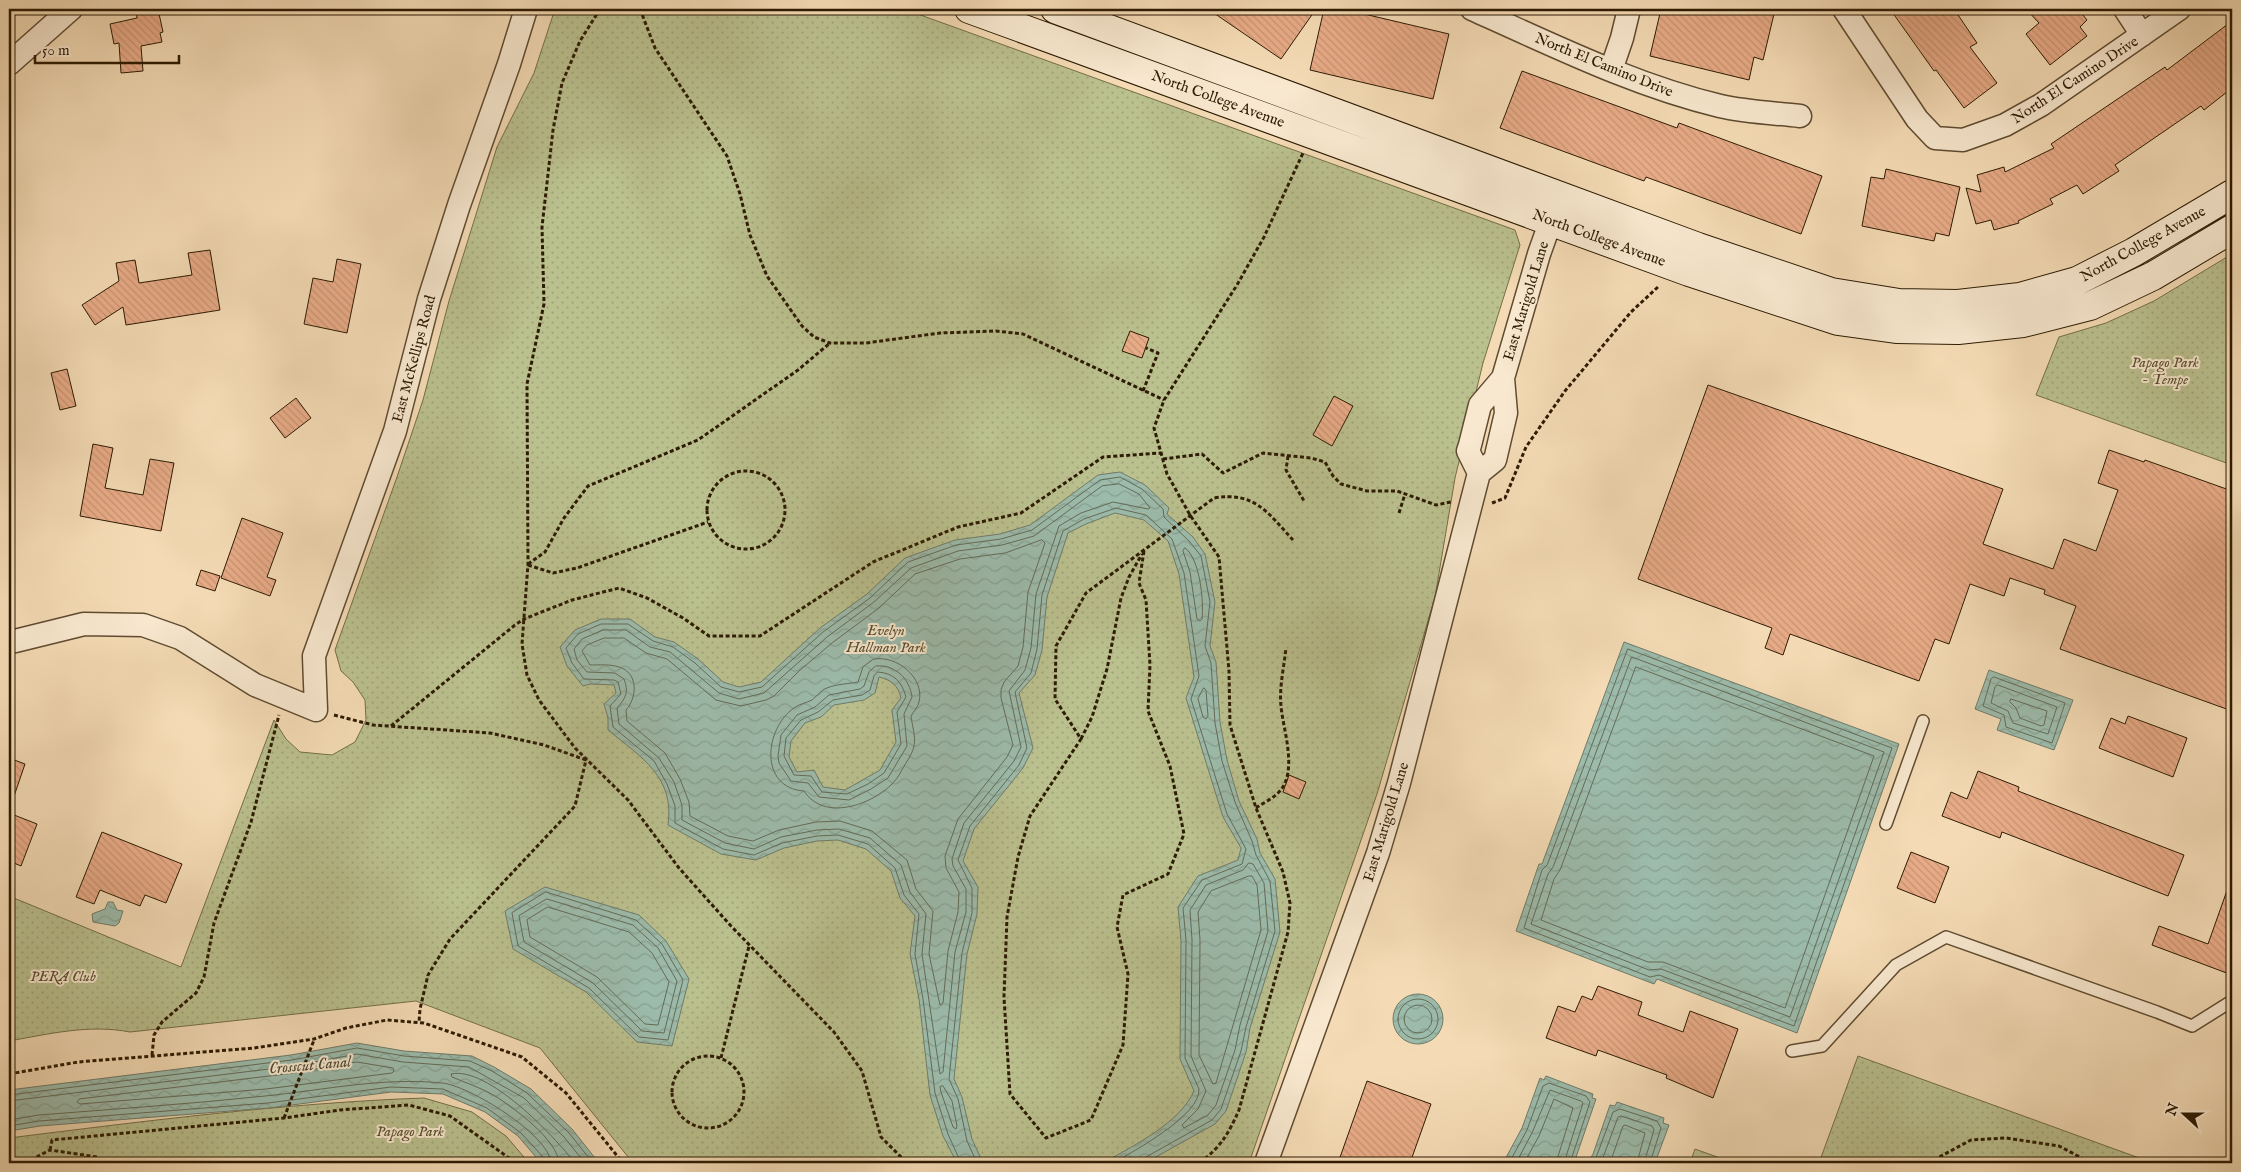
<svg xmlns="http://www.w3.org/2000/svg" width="2241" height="1172" font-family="'IM FELL English',serif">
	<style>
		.park { fill: url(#park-dots); stroke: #746e48 }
		.water { fill: url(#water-waves); stroke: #707b68; fill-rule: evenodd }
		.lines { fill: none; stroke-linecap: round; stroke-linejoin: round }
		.shore { stroke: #646b57; stroke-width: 1 }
		.building { fill: url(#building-back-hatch); stroke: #2d1b03 }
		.lane-casing { stroke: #5f4b30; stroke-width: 14 }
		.street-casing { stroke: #5f4b30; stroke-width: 25 }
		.secondary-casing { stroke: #2d1b03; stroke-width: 30 }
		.path { stroke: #2d1b03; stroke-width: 3; stroke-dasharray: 4 2.5; stroke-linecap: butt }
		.lane { stroke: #f8e8cf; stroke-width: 11 }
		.street { stroke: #f8e8cf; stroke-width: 22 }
		.secondary { stroke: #f8e8cf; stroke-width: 28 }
		.labels { text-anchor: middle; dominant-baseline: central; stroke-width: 4; stroke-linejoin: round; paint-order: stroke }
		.street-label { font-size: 15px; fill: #2d1b03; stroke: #f8e8cf }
		.park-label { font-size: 15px; font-style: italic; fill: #574d2d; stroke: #f8e8cf }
		.water-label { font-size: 16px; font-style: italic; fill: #4e4b35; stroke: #f8e8cf }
	</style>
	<defs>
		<pattern id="park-dots" width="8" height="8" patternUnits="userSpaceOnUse" patternTransform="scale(1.25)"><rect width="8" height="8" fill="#bac08e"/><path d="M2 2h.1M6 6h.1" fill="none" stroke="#a0a479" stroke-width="1.8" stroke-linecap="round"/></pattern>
		<pattern id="water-waves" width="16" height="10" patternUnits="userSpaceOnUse" patternTransform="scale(1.25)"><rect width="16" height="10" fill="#9cbbab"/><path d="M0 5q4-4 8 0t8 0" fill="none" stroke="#87a092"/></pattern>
		<pattern id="building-back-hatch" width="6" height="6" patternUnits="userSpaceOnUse" patternTransform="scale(1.25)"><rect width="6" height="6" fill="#e8ab87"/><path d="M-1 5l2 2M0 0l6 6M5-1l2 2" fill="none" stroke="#c79373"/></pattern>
	</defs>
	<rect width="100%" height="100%" fill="#f4dbb5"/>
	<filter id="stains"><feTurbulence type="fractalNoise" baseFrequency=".004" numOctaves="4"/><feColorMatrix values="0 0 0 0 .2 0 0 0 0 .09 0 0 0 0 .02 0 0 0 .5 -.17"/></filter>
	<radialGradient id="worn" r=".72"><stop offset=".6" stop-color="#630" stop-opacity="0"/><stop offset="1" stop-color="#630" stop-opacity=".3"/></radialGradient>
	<path class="park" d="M555 9H904L1515 230 1520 245 1483 363 1455 478 1435 597 1377 794 1249 1163H633L540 1048 416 1001 130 1032C89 1024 49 1034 9 1041V896L181 967 274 720 286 739 300 752 332 755 355 742 366 720 365 700 353 682 341 671 335 650 397 477 423 400 449 301 497 147 534 73Z
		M2232 254V465L2036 395 2059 337 2106 323 2154 301Z
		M1858 1056 2153 1163H1819Z
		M424 1098 472 1112 506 1136 529 1163H9V1138C146 1121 285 1103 424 1098Z
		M1695 1149 1734 1163H1690Z"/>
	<path class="water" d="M1120 472 1145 485 1169 508 1167 514 1193 537 1205 554 1215 602 1210 646 1216 662 1220 722 1227 760 1239 801 1257 839 1260 853 1275 879 1280 932 1250 1028 1246 1052 1226 1111 1215 1124 1145 1163H1103C1133 1146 1180 1123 1194 1091L1180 1059 1181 940 1178 907 1198 876 1238 860 1241 848 1223 817 1186 698 1194 677 1179 574 1168 541 1144 520 1115 513 1086 524 1068 533 1047 597 1042 650 1035 675 1019 693 1033 748 1023 768 974 829 963 861 978 887 977 914 967 954 954 1079 962 1097 972 1139 983 1163H957L943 1136 930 1095 919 999 910 954 915 916 900 898 891 871 866 849 838 840 817 841 784 848 756 860 721 854 668 825C675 777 641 757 608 730V718L604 704 616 693 614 685 590 684 583 686 567 666 560 647 575 630 601 619H630L655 637 674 642 698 659 723 682 739 687 761 682 820 628 867 594 905 558 955 540 1000 534 1030 525 1098 475ZM879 677C891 680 898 685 901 698L892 710 896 742 880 770 845 790 823 787 814 770 797 772 789 757 791 741 805 723 821 717 834 705 864 700 875 693Z
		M1624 642 1899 744 1797 1033 1657 979 1654 984 1516 931 1539 864H1542Z
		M1989 670 2073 700 2054 750 1997 730 2001 719 1975 709Z
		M545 887 639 915 666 941 689 979 672 1046 637 1042 586 992 513 949 505 911Z
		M108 902H113L117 910 123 911 119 923 115 926 93 922 92 914 105 909Z
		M1393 1019a25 25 0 1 1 50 0a25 25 0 1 1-50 0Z
		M357 1043 404 1051 472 1056 494 1067 531 1089 572 1129 599 1163H541L518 1136 485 1112 443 1094 391 1092 269 1108 40 1126 9 1131V1090L291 1055Z
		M1546 1076 1593 1094 1592 1098 1596 1099 1574 1163H1503L1522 1128 1540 1078 1544 1080Z
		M1617 1102 1664 1118 1663 1123 1669 1125 1655 1163H1588L1593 1154 1610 1105 1615 1106Z"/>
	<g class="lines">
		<path class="shore" d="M1119 484 1139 494 1150 508 1148 509 1113 502 1081 513 1059 526 1036 594 1031 648 1025 670 1009 691 1021 747 1014 761 964 823 952 859 953 866 966 889V912L955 952 943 1072 940 1074 922 954 926 914 910 892 901 865 870 838 839 829 817 830 781 837 754 849 725 843 682 820V805L674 782 659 758 619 724 617 708C626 698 629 692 624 679L615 673 587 672 577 660 574 649 582 639 603 630H626L650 647 670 652 719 693 739 699 764 693 827 637 874 602 911 568 958 551 1002 545 1034 536 1102 486Z
			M1042 540 1045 543 1028 592 1023 647 1018 666 1004 682 1001 690V698L1013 745 1007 757 958 819 945 856 946 868 959 892 958 912 948 951 943 1003 940 1005 929 954 933 911 916 889 907 860 872 831 840 821 816 822 779 830 753 841 728 836 690 816 689 802 680 779 665 753 627 721 626 710C637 698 639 673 619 667 610 664 599 665 590 665L582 651 587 645 604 638H624L646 653 667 659 716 700 741 706 766 700 774 696 799 671 832 643 879 608 915 574 960 559 1005 553Z
			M1185 548C1200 558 1204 602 1202 619L1200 621 1197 619 1190 572 1183 551Z
			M1628 649 1892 748 1794 1026 1659 975 1650 977 1524 928 1542 870 1547 865Z
			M1632 657 1884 752 1790 1017 1661 969 1649 970 1531 924 1548 874 1553 867Z
			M874 659C897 655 925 678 919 702 918 707 914 711 911 716 912 725 916 737 914 746 913 752 909 758 906 763 902 769 899 777 893 783 872 805 824 822 804 791 759 788 764 729 794 708 799 704 806 703 812 700 817 696 821 690 827 688 836 684 848 684 858 682L863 667Z
			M876 666C896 664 910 680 912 697L904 714 907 746 888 778 871 789 849 800 819 797 808 783 791 781 779 763 778 756 781 735 797 715 815 707 829 695 860 689 864 686 869 672Z
			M1636 667 1874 756 1785 1008 1663 962H1648L1541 920 1554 879 1560 870Z
			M878 672C894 673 902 682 906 697L897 712 901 744 884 773 868 784 847 794 822 792 811 776 794 775 784 756 786 738 801 720 818 712 833 700 862 695 870 690 874 676Z
			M1994 677 2065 703 2052 743 2006 727 2004 715 1983 706 1991 679Z
			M1998 685 2057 707 2048 734 2013 723 2008 711 1991 703 1995 687Z
			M1204 688 1206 690 1208 716 1206 719 1203 717 1198 699Z
			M2011 699 2047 711 2044 725 2041 726 2020 718 2016 708 2010 702Z
			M1249 863 1253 864 1264 883 1268 931 1240 1025 1235 1050 1216 1105 1208 1115 1184 1128 1182 1125 1198 1109 1206 1091 1191 1056 1192 940 1190 910 1206 885 1243 870Z
			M1249 876H1252L1257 885 1261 930 1216 1083 1213 1084 1199 1055 1200 940 1198 912 1211 891Z
			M546 892 636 920 662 944 683 980 668 1040 639 1037 589 988 518 946 512 913Z
			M547 899 633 925 658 948 677 981 664 1033 642 1031 593 983 524 942 519 916Z
			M548 907 629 932 652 953 669 982 658 1025 645 1024 597 977 530 937 527 920Z
			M1398 1019a20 20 0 1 1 40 0a20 20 0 1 1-40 0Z
			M1404 1019a14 14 0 1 1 28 0a14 14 0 1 1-28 0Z
			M357 1062 393 1068 394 1071 392 1073 266 1089 80 1104 77 1102 79 1099 294 1073Z
			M943 1086 952 1101 957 1126 956 1129 953 1127 941 1092 940 1087Z
			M9 1095 292 1060 357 1048 404 1056 470 1061 492 1071 527 1093 569 1133 593 1163
			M9 1101 293 1066 357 1054 403 1062 469 1067 524 1098 564 1137 585 1163
			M9 1120 39 1115C114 1109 190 1104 265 1096 325 1090 382 1077 442 1083 468 1085 550 1135 551 1163
			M9 1126 39 1121 268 1103 391 1087 443 1089 487 1108 521 1133 544 1158 545 1163
			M559 1163C558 1140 514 1108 495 1096 482 1088 466 1083 452 1077L451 1074C488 1066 554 1136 575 1163
			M961 1163 948 1134 935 1093 923 999 915 954 919 914 904 895 895 868 868 844 838 835 817 836 782 843 754 855 723 849 675 823V806L667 784 654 761 613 727 610 706 621 694 618 682 614 680 584 679 572 663 566 648 578 634 601 624H628L653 641 673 647 695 663 721 687 739 692 762 687 823 632 870 598 908 562 956 545 1001 539 1032 530 1100 480 1120 477 1142 489 1163 509 1164 517 1189 541 1201 556 1210 602 1205 646 1211 663 1215 723 1222 761 1235 802 1252 841 1256 855 1270 881 1275 931 1246 1027 1241 1051 1221 1109 1212 1120 1146 1157 1143 1163
			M977 1163 967 1141 958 1099 949 1079 962 953 972 913V888L958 860 970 826 1019 765 1027 748 1015 692 1031 673 1037 649 1042 595 1063 531 1084 519 1116 508 1146 515 1172 539 1184 573 1199 676 1191 699 1227 814 1246 849 1242 864 1202 880 1183 908 1186 940 1185 1058 1199 1089C1201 1115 1134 1151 1113 1163
			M1509 1163 1527 1130 1543 1086 1549 1083 1586 1096 1590 1102 1570 1163
			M1516 1163 1532 1133 1550 1090 1581 1101 1583 1103 1564 1163
			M1524 1163 1539 1136 1554 1099 1573 1108 1556 1163
			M1594 1163 1613 1112 1620 1109 1657 1121 1661 1128 1650 1163
			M1601 1163 1618 1117 1621 1116 1652 1126 1654 1130 1644 1163
			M1610 1163 1623 1126 1625 1125 1645 1133 1637 1163"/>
	</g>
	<path class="building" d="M136 9H158L163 32 160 33 162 42 141 46 143 71 121 73 119 43 114 44 110 24 137 18Z
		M1208 9H1316L1281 59Z
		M1324 9H1343L1449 34 1433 99 1310 70Z
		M1661 9H1752L1774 14 1763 60 1754 57 1749 80 1650 56Z
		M1890 9H1938L1943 15 1954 9 1977 43 1970 47 1997 83 1964 108 1936 70 1934 71Z
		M2026 9H2078L2087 20 2080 27 2087 36 2050 65 2026 34 2039 23Z
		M2232 21V88L2204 110 2201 106 2115 165 2119 171 2083 194 2077 185 2050 199 2053 204 2018 221 2019 223 1994 230 1991 220 1976 224 1966 188 1981 192 1977 175 2004 167 2005 172 2054 148 2051 144 2165 67 2167 70Z
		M1522 71 1677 128 1679 123 1822 176 1801 234 1646 177 1644 181 1500 128Z
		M1886 169 1960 187 1949 236 1936 233 1934 241 1862 226 1871 177 1884 179Z
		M210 250 220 310 126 325 123 307 95 325 82 305 119 281 116 263 135 260 139 283 192 275 188 253Z
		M337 259 361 264 347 333 304 324 313 278 333 282Z
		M1130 331 1149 338 1142 358 1122 351Z
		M67 369 76 406 60 410 51 373Z
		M1708 385 2003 489 1983 544 2053 569 2064 539 2096 551 2118 490 2098 483 2109 450 2144 462 2145 460 2232 491V711L2060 649 2076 606 2044 594 2045 590 2010 578 2004 596 1970 584 1949 644 1935 639 1919 681 1790 634 1783 655 1765 648 1772 628 1638 579Z
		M1334 396 1353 406 1332 446 1313 435Z
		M296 398 311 418 285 438 270 418Z
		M93 444 113 448 105 488 143 495 150 459 174 463 161 531 80 516Z
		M242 518 283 533 267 577 276 580 270 596 221 578Z
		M201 570 220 576 215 591 196 585Z
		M2128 716 2187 738 2173 777 2099 748 2111 718 2125 724Z
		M9 758 25 764 11 805H9Z
		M1978 771 2019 787 2018 791 2184 855 2168 896 2002 832 2000 838 1942 816 1951 792 1967 799Z
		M1289 775 1306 782 1299 799 1283 792Z
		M9 813 37 824 21 866 9 861Z
		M102 832 182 864 166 903 145 895 140 906 100 890 94 904 76 897Z
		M1911 852 1949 867 1935 903 1897 888Z
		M2230 882H2232V975L2152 945 2159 926 2208 944Z
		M1598 986 1642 1002 1638 1015 1683 1032 1690 1011 1738 1029 1713 1098 1666 1078 1667 1075 1598 1050 1596 1056 1546 1038 1558 1006 1575 1012 1582 996 1592 1000Z
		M1367 1081 1431 1104 1410 1163H1338Z"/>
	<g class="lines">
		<defs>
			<path id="lane" d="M1886 824 1923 721
				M1792 1051 1822 1046 1896 965 1946 937 2157 1012 2192 1026 2232 1001"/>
			<path id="street" d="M1472 9C1553 45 1633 85 1720 106 1746 112 1774 113 1800 116
				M1844 9 1917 119 1935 138 1963 140 2005 125 2041 105 2179 9
				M2125 9 2142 35
				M9 64 71 9
				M1611 70 1622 38 1629 9
				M1479 473 1495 460 1506 413 1503 378 1539 254 1556 206
				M9 640 15 641 84 624 143 625 180 638 255 685 316 710 314 656 395 431 429 299 459 205 509 64 526 9
				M1266 1163 1378 853 1399 783 1479 473 1468 451 1470 445 1480 405 1503 378"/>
			<path id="secondary" d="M969 9 1689 272 1838 321 1896 329 1958 330 2023 323 2090 306 2153 276 2232 229
				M1055 9 1698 247 1831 292 1899 303 1958 304 2020 297 2077 281 2134 252 2232 194"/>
		</defs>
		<use href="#lane" class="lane-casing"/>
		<use href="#street" class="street-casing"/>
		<use href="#secondary" class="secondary-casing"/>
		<path class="path" d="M600 9 580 41 562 83 553 130 542 227 544 304 527 384 528 564 522 644 527 675 539 700 575 748 628 800 679 868 731 926 834 1032 862 1071 881 1137 907 1163
			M640 9 655 48 727 156 740 194 750 235 767 276 802 326 814 337 830 343H866L940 333 996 331 1023 334 1164 400
			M1143 391 1158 353 1146 348
			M1288 456 1286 470 1304 501
			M1163 459 1202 454 1223 473 1263 453 1311 458 1325 462 1333 476 1341 484 1367 491H1397L1436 505 1451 502
			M707 510a39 39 0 1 1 78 0a39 39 0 1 1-78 0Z
			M1492 503 1505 498 1526 447 1565 391 1631 312 1659 286
			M1399 513 1405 494
			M1144 551 1139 583 1146 600 1150 665 1148 711 1170 766 1184 834 1168 874 1123 895 1117 927 1128 974 1123 1045 1091 1120 1046 1138 1010 1094 1004 997 1007 917 1018 857 1030 816 1081 739 1055 699 1056 646 1086 593 1214 498C1255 491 1268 513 1293 540
			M528 564 545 552 564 518 588 486 698 440 798 370 830 343
			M528 565 553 573 577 568 708 522
			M334 715 373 725 490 733 544 745 586 760 575 806 450 939 428 975 420 1009 419 1022
			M391 726 515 625 524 619 572 600 619 588 647 598 683 618 709 636H760L873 562 958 527 1021 513 1103 457 1161 453
			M1081 739 1092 717 1107 669 1121 598 1129 577 1142 554
			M1256 808C1263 803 1272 799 1278 793 1299 773 1283 730 1281 706 1279 688 1284 667 1286 648
			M152 1055 154 1035 162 1022 196 993 204 977 214 923 251 822 279 715
			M672 1092a36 36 0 1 1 72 0a36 36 0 1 1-72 0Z
			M721 1058 749 946
			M9 1074 78 1062 254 1048 314 1039 346 1028 387 1020 424 1023 522 1057 566 1093 623 1163
			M284 1118 314 1040
			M50 1150 52 1140 284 1118 340 1110 409 1105 450 1116 516 1163
			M84 1157 94 1163
			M25 1163 50 1150 97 1157 107 1163
			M1200 1163C1221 1146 1228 1135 1239 1110L1288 932 1290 903 1283 872 1256 808 1230 725 1229 671 1219 557 1190 515 1167 474 1154 428 1164 400 1237 285 1264 237 1303 153
			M1928 1163 1971 1140 2006 1138 2059 1146 2091 1163"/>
		<use href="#lane" class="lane"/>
		<use href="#street" class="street"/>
		<use href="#secondary" class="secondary"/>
	</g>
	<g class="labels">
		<g class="street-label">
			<text transform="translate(1604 65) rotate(22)">North El Camino Drive</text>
			<text transform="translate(2075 80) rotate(-33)">North El Camino Drive</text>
			<text transform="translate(1218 99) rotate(20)">North College Avenue</text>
			<text transform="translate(1599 238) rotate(20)">North College Avenue</text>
			<text transform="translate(2143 244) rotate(-29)">North College Avenue</text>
			<text transform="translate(1526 301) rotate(-73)">East Marigold Lane</text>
			<text transform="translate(414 359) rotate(-75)">East McKellips Road</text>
			<text transform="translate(1386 822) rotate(-73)">East Marigold Lane</text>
		</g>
		<g class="park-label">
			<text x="2165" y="362">Papago Park<tspan x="2165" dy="17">- Tempe</tspan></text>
			<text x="886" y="630">Evelyn<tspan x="886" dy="17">Hallman Park</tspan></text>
			<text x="63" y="976">PERA Club</text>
			<text x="410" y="1131">Papago Park</text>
		</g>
		<g class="water-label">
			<text transform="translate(310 1066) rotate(-5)">Crosscut Canal</text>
		</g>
	</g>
	<rect width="2241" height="1172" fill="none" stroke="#f4dbb5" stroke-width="30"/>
	<rect x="10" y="10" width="2221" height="1152" fill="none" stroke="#2d1b03" stroke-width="2.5"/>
	<rect x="15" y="15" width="2211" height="1142" fill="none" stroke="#2d1b03"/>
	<g transform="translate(2184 1114) rotate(291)" stroke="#f8e8cf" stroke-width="4" paint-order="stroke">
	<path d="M0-4L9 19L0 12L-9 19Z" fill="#2d1b03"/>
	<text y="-8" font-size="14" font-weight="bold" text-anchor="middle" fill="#2d1b03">N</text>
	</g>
	<path d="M35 55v8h144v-8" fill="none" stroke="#2d1b03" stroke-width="2.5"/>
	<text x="42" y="55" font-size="15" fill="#2d1b03" stroke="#f8e8cf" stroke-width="4" paint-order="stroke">50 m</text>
	<rect width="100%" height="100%" filter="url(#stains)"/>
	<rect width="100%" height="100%" fill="url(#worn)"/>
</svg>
